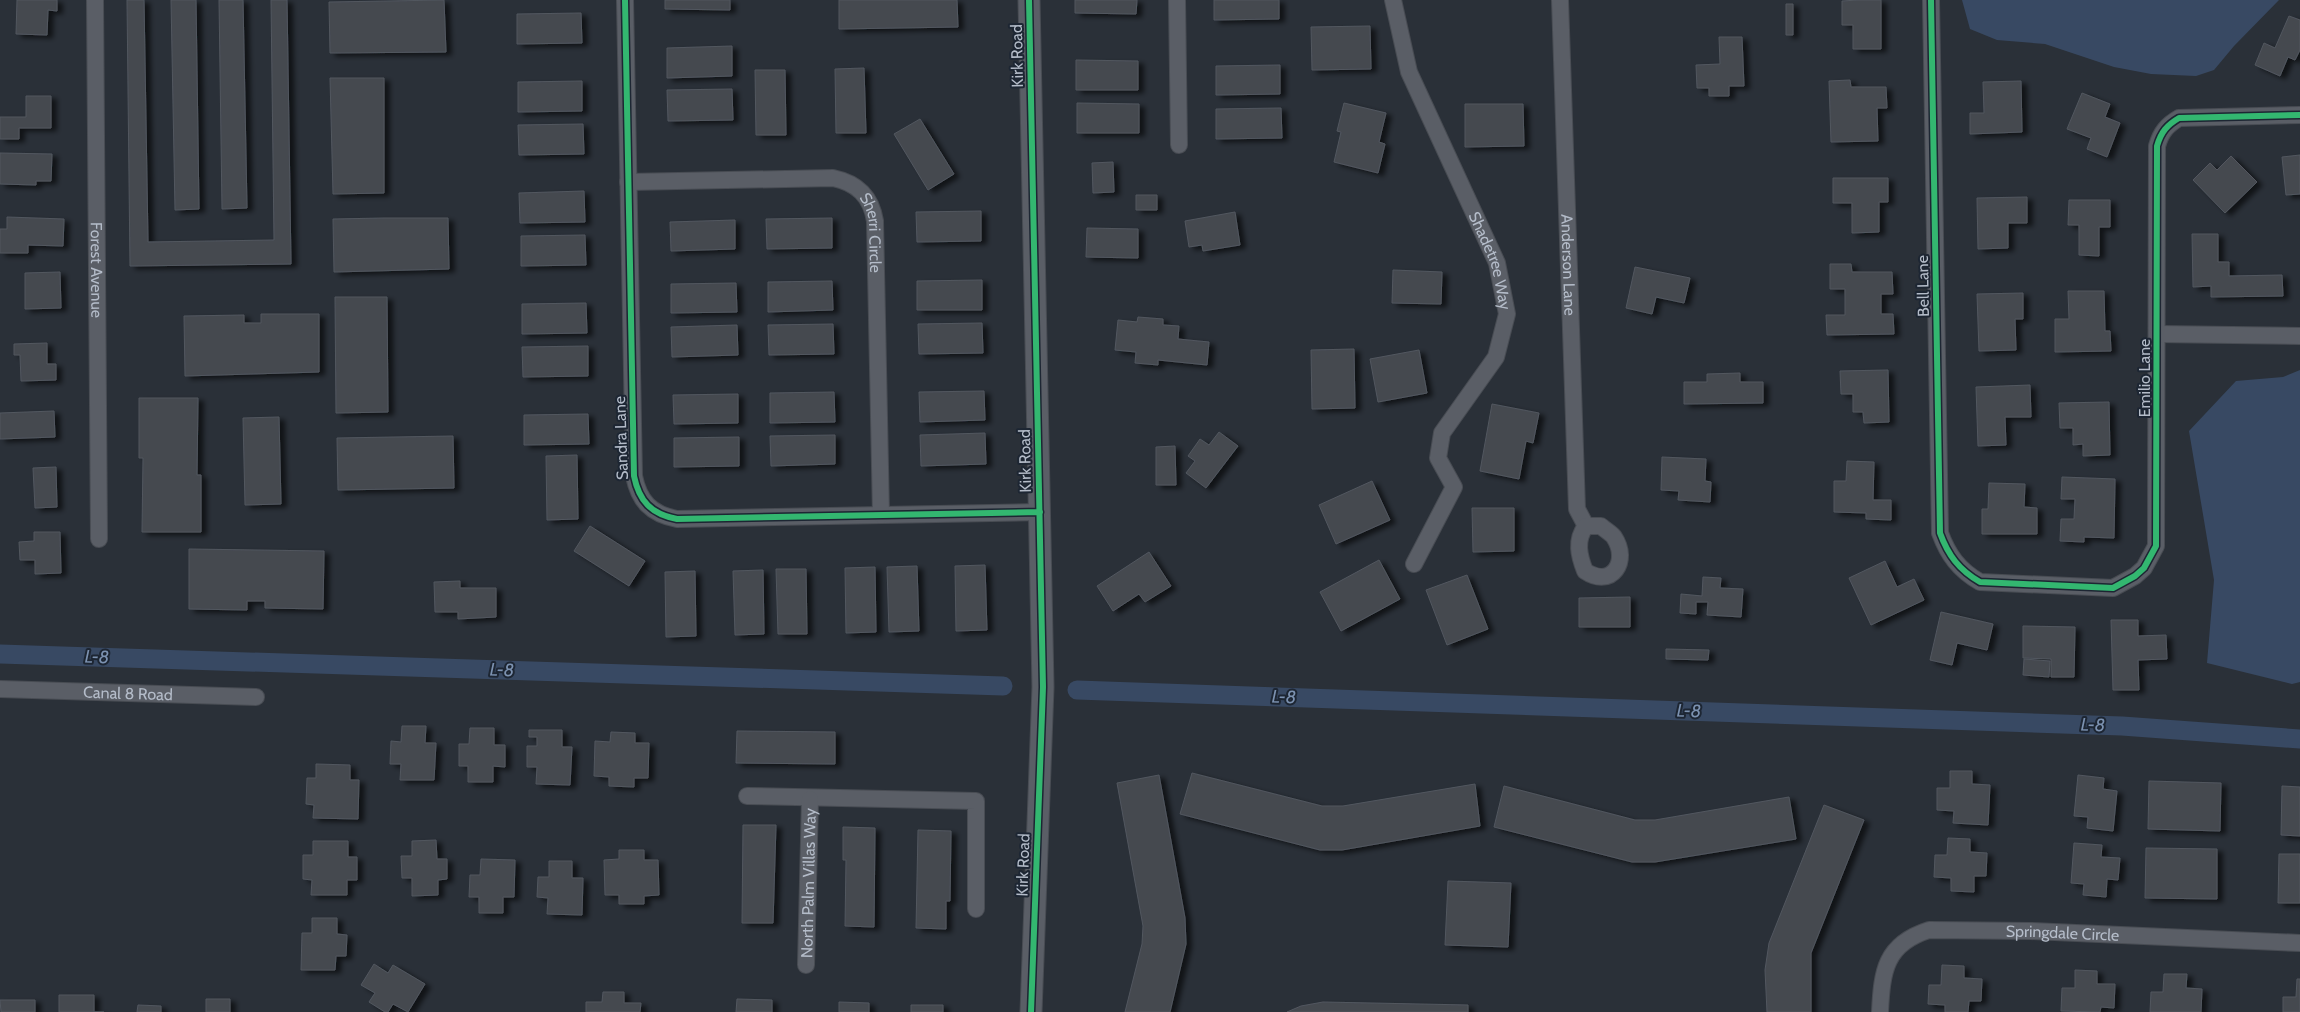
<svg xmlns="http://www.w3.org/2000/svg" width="2300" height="1012" font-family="Cabin,sans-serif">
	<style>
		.water { fill: #384963 }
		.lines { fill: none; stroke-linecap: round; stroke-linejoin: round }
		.canal { stroke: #384963; stroke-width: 19 }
		.building { fill: #444950; stroke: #52575f; filter: url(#shadow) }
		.minor-casing { stroke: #484c53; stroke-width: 18 }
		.tertiary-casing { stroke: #484c53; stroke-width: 23 }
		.minor { stroke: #5a5e66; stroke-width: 16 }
		.tertiary { stroke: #5a5e66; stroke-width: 21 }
		.cycleway-casing { stroke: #1d2633; stroke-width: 9 }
		.cycleway { stroke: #33b770; stroke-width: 6 }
		.labels { text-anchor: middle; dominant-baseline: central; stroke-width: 4; stroke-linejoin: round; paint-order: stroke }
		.street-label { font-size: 16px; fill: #b4bcc9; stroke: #1d2633 }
		.water-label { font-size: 18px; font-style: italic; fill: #7c92b1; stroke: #1d2633 }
	</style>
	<defs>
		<filter id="shadow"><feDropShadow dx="5.5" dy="3" stdDeviation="2.5" flood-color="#0009"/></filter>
	</defs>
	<rect width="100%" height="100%" fill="#2a3038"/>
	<path class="water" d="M1962 0H2279L2234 46 2214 70 2196 76 2151 74 2114 67 2045 44 1997 40 1970 29Z
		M2300 370V682L2292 684 2207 663 2214 580 2189 431 2236 381 2283 377Z"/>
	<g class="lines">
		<path class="canal" d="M0 654 1003 686
			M1077 690 2122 726 2300 739"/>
	</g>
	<path class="building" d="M17 0H57V11L48 10 47 35 16 34Z
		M127 0H144L148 242 274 240 271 0H287L291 264 130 266Z
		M171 0H196L199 209 175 210Z
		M219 0H243L247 208 222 209Z
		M444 0 446 52 330 53 329 2Z
		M665 0H730V10L665 9Z
		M839 0H957L958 27 839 29Z
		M1075 0H1137L1136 14 1075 13Z
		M1214 0H1279V19L1214 20Z
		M1858 0H1881V49H1853V25H1842V1Z
		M1786 4H1793V35H1786Z
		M581 13 582 43 517 44V14Z
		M2289 16 2300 20V50L2295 60 2288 57 2280 76 2255 65 2264 43 2275 48Z
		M1370 26 1371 69 1312 70 1311 27Z
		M1719 37H1742L1744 86H1729V96H1709V88H1697L1696 65 1720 64Z
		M732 46V76L667 78V48Z
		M1076 60 1138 61V90H1076Z
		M1280 65V94L1216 95V66Z
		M864 68 866 133H836L835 69Z
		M755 70H785L786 135H756Z
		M330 78H384V193L333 194Z
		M1850 80 1851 87H1886L1887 108H1877L1878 141 1831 142 1829 81Z
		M582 81V111L518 112V82Z
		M2021 81 2022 132 1970 134V113H1984L1983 82Z
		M732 89 733 120 668 121 667 90Z
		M2082 93 2110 104 2105 117 2120 123 2107 157 2087 149 2091 138 2067 129Z
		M26 96H51V128H19V139H0V117H26Z
		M1077 103 1139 104V133H1077Z
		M1344 103 1386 113 1379 142 1385 144 1378 173 1334 162 1341 132 1337 131Z
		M1465 104H1523L1524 146 1465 147Z
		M1281 108 1282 138 1216 139V109Z
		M920 119 954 174 928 190 894 134Z
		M583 124 584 154 519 155 518 125Z
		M0 153 52 154 51 181H36V185L0 184Z
		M2300 155V194L2286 195 2282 157Z
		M2231 156 2257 182 2225 213 2193 180 2210 163 2217 170Z
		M1113 162 1114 192 1093 193 1092 163Z
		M1833 178H1888V202H1879V232L1852 233V203H1833Z
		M584 191 585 222 520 223 519 193Z
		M1136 195H1157V210H1136Z
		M2027 197V223H2008V248L1978 249 1977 198Z
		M2069 200H2110V227H2099V256L2079 255V225H2068Z
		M981 211V241L917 242 916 212Z
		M1235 212 1240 245 1203 251 1202 245 1189 247 1185 221Z
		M7 217 64 219 63 246 28 245V253H0V229H7Z
		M384 218H448L449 269 334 272 333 219Z
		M832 218V248L767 249 766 219Z
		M735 220V249L671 251 670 222Z
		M1087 228 1138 229V258L1086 257Z
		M2192 234H2218V262H2229V276L2282 275 2283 296 2211 297V286L2193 287Z
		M585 235 586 265 521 266V236Z
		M1830 264H1851L1852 272H1892L1893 294H1881V314H1893L1894 334 1827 335 1826 315H1845V289H1830Z
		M1635 267 1690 278 1684 303 1656 297 1652 314 1626 308Z
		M1393 270 1442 272 1441 304 1392 303Z
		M60 272 61 308 25 309V273Z
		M982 280V310H917V281Z
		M832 281 833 310 768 312V282Z
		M736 283 737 312 671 313V284Z
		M2068 291H2104L2105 331H2110L2111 351 2055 352V319H2069Z
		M2023 293V319H2015L2016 350 1979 351 1977 294Z
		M335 297H387L388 412 336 413Z
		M586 303 587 333 522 334V304Z
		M261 314H319V372L185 376 184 316 244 315V323H261Z
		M1138 317 1163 319V325L1179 326 1178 339 1209 342 1207 365 1158 360V365L1135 363 1136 352 1115 350 1118 320 1137 322Z
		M982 323 983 353 919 354 918 324Z
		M833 324 834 354 769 355 768 325Z
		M737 325 738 355 672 357 671 327Z
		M47 343V364H56V380L21 381 20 355H14V344Z
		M588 346V376L523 377 522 347Z
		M1354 349 1355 408 1312 409 1311 350Z
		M1419 350 1427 393 1378 402 1370 359Z
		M1888 370 1889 422 1864 423 1863 412H1853V394H1841L1840 371Z
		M1740 373V382H1763V403L1684 404V382H1707V374Z
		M2030 385 2031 417H2005L2006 445 1978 446 1976 387Z
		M984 391 985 420 920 422 919 392Z
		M834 392 835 422 770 423V393Z
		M738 394V423L674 424 673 395Z
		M139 398H198L197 475H201V532H142L143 458H139Z
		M2109 402 2110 455 2083 456V444L2073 445V428H2060L2059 403Z
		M1492 404 1539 413 1533 443 1526 441 1519 479 1480 471Z
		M54 411 55 437 0 439V413Z
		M588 414 589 444 524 445V415Z
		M279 417 281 504 245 505 243 418Z
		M1219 432 1238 446 1206 488 1186 473 1195 461 1188 456 1200 439 1209 445Z
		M985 433 986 464 921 466 920 435Z
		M835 435V464L771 466 770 436Z
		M453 436 454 488 338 490 337 438Z
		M739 437V466L674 467V438Z
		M1175 446 1176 485H1156V447Z
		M577 455 578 519 547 520 546 456Z
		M1662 457 1706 459 1705 481 1711 482 1710 502 1678 500 1679 491 1661 490Z
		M1847 461 1874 462 1873 500H1891V520L1866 519V513L1834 512V481H1846Z
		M56 467 57 507 35 508 33 468Z
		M2062 477 2115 479 2114 538 2084 537V542L2060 541 2061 519H2074L2075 499H2061Z
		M1372 481 1390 520 1336 544 1319 505Z
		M1989 483 2025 484 2024 507 2037 508V534H1982V509H1988Z
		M1472 508H1514V551L1473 552Z
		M590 526 645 561 629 586 574 551Z
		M34 532H60L61 573 35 574V560H20L19 542 34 541Z
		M189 549 324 551 323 609 265 608V601H247V610L189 609Z
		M1149 552 1171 586 1145 602 1139 594 1113 611 1097 586Z
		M1379 560 1400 599 1341 631 1320 592Z
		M1885 561 1897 587 1914 579 1924 600 1871 625 1849 578Z
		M985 565 987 630 956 631 955 566Z
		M917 566 919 631 889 632 887 567Z
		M875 567 876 632 846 633 845 568Z
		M776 569H806L807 634H778Z
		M763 570 764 634 735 635 733 571Z
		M695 571 696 636 666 637 665 572Z
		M1467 575 1488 629 1447 645 1426 590Z
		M1703 577 1721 578 1720 588 1743 589 1741 617 1707 615 1708 602H1696V614L1680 613 1681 594 1702 596Z
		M460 581V588H496V617L458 619V612H435L434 582Z
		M1630 597V627H1579V598Z
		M1941 612 1993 624 1987 650 1957 643 1952 665 1930 660Z
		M2111 620H2138V636L2166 635 2167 659 2138 660 2139 690H2113Z
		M2023 626 2075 627 2074 677H2051V659L2023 658Z
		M1666 649 1709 650 1708 660 1666 659Z
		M2024 659 2050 661 2049 677 2023 675Z
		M402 726H426L425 743H436L434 780H400L401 764H390L391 741 401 742Z
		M470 728H494V745H505V767L493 766V782H468V766H459V744H469Z
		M529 730H562V747H572L570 785 536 784 537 767H527V746H537V737H529Z
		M737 731 835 732V764L736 763Z
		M611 732 635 733V743H649L648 778H634V787L609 786V777L594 776 595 741 610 742Z
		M316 764 350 765V780H359L358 819 313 818 314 805 306 804 307 778H316Z
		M1950 771H1972V784L1990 785 1988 825 1953 823 1954 811 1937 810V788H1950Z
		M1192 773 1322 806H1343L1475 784 1480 826 1342 850H1320L1180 814Z
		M1159 775 1185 918 1186 944 1170 1012H1125L1142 944 1143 926 1117 783Z
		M2078 775 2104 778 2103 789 2117 791 2113 831 2087 828 2088 817 2074 816Z
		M2149 781 2221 783 2220 831 2148 829Z
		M1504 786 1635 820H1655L1789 797 1796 839 1655 862H1632L1494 827Z
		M2282 786 2300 787V836L2281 835Z
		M1824 805 1864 820 1811 953V1012H1767L1765 970 1769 943Z
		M743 825H776L773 923H742Z
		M843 827 875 828 874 927 845 926 846 860H843Z
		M918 830 951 831 950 901H946V929L916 928Z
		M1948 838 1970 839V852L1987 853 1986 876H1974V892L1951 891V878L1934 877 1935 855H1947Z
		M436 840 437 859H447V879L438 880V895L412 896V878H402L401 856H412V841Z
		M313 841H348V857H357V880H347V895H311L312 880 303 879V855H313Z
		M2074 843 2102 845 2101 857 2120 858 2118 880 2107 879 2106 897 2083 895 2084 884 2071 883Z
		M2146 848 2217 849V899L2145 898Z
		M619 850H644V860H658L659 895 644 896V904H619V895H605L604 860 619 859Z
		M2279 854H2300V903H2278Z
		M481 859 515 860 514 897H503V913H479V897H469L470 875H480Z
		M549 861H572V878H583L582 915 547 914 548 898 537 897 538 877H549Z
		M1448 881 1511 883 1508 947 1445 945Z
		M312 918H337V934L347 935 346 956H336L335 970H301L302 933H312Z
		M374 964 388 973 393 965 425 984 408 1012 393 1004 388 1012H385L369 1002 375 993 361 985Z
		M1942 965 1964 966V978L1982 979 1981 1001H1969L1968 1012H1945V1005L1928 1004 1929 985H1941Z
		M2075 970 2097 971V984H2115L2114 1008 2101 1007 2100 1012 2061 1011 2062 988H2075Z
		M2164 974H2187L2186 988 2202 989 2201 1012H2150L2151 992H2163Z
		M2297 979H2300V1012H2283V997H2296Z
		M603 992H624V1003H641L640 1012H586V1002H602Z
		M59 995H94V1012H104H59Z
		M206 999H230V1012H206Z
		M737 999 772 1000V1012H736Z
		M0 1000H35V1012H1Z
		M839 1002 869 1003V1012H839Z
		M1323 1002 1468 1005V1012H1287L1301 1006Z
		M138 1005 161 1006V1012H137Z
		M911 1005H943V1012H911Z"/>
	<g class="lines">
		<defs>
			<g id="minor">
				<path id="s1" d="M95 0 99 539"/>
				<path d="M625 0 634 476C639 501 651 514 677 519L1040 512"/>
				<path d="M1177 0 1179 145"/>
				<path id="s2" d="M1393 0 1409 72 1497 263 1507 314 1496 357 1442 433 1438 458 1454 487 1414 564"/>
				<path id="s3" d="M1560 0 1577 509 1586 526"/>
				<path d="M1931 0 1940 533C1948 555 1959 570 1980 582L2113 588 2135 576 2144 568 2156 546 2157 146C2161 132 2167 125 2179 118L2300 115"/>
				<path id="s4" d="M628 182 833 178C857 183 871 196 875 221L881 515"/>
				<path d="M2158 334 2300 336"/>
				<path d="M1586 526H1601C1605 530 1611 533 1614 537 1630 561 1612 589 1585 571 1579 556 1575 540 1586 526Z"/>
				<path id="s5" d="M0 689 256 697"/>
				<path d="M747 796 976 801V909"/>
				<path id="s6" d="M806 965 810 799"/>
				<path id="s7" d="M1880 1012C1882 971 1885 944 1929 930L2031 931 2300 943"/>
			</g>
			<path id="tertiary" d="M1029 0 1043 687 1031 1012"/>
		</defs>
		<use href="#minor" class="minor-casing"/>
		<use href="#tertiary" class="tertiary-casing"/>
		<use href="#minor" class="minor"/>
		<use href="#tertiary" class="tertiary"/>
		<defs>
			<path id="cycleway" d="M625 0 634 476C639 501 651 514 677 519L1040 512
				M1029 0 1043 687 1031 1012
				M1931 0 1940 533C1948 555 1959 570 1980 582L2113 588 2135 576 2144 568 2156 546 2157 146C2161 132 2167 125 2179 118L2300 115"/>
		</defs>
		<use href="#cycleway" class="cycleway-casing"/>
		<use href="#cycleway" class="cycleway"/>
	</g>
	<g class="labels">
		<g class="street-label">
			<text transform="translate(1017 56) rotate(-91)">Kirk Road</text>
			<text stroke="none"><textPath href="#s4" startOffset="281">Sherri Circle</textPath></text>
			<text stroke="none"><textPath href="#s2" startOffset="280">Shadetree Way</textPath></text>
			<text stroke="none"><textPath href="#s3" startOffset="265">Anderson Lane</textPath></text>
			<text stroke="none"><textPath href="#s1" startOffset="270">Forest Avenue</textPath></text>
			<text transform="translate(1923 286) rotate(-91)">Bell Lane</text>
			<text transform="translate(2144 378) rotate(-90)">Emilio Lane</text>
			<text transform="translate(621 438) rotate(-92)">Sandra Lane</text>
			<text transform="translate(1025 461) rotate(-91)">Kirk Road</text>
			<text stroke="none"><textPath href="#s5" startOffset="128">Canal 8 Road</textPath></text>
			<text transform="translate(1023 865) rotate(-88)">Kirk Road</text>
			<text stroke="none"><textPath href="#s6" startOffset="82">North Palm Villas Way</textPath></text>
			<text stroke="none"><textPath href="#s7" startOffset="238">Springdale Circle</textPath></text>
		</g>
		<g class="water-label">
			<text transform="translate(97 657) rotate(2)">L-8</text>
			<text transform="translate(502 670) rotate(2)">L-8</text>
			<text transform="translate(1284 697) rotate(2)">L-8</text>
			<text transform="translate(1689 711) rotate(2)">L-8</text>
			<text transform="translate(2093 725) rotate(2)">L-8</text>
		</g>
	</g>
</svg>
